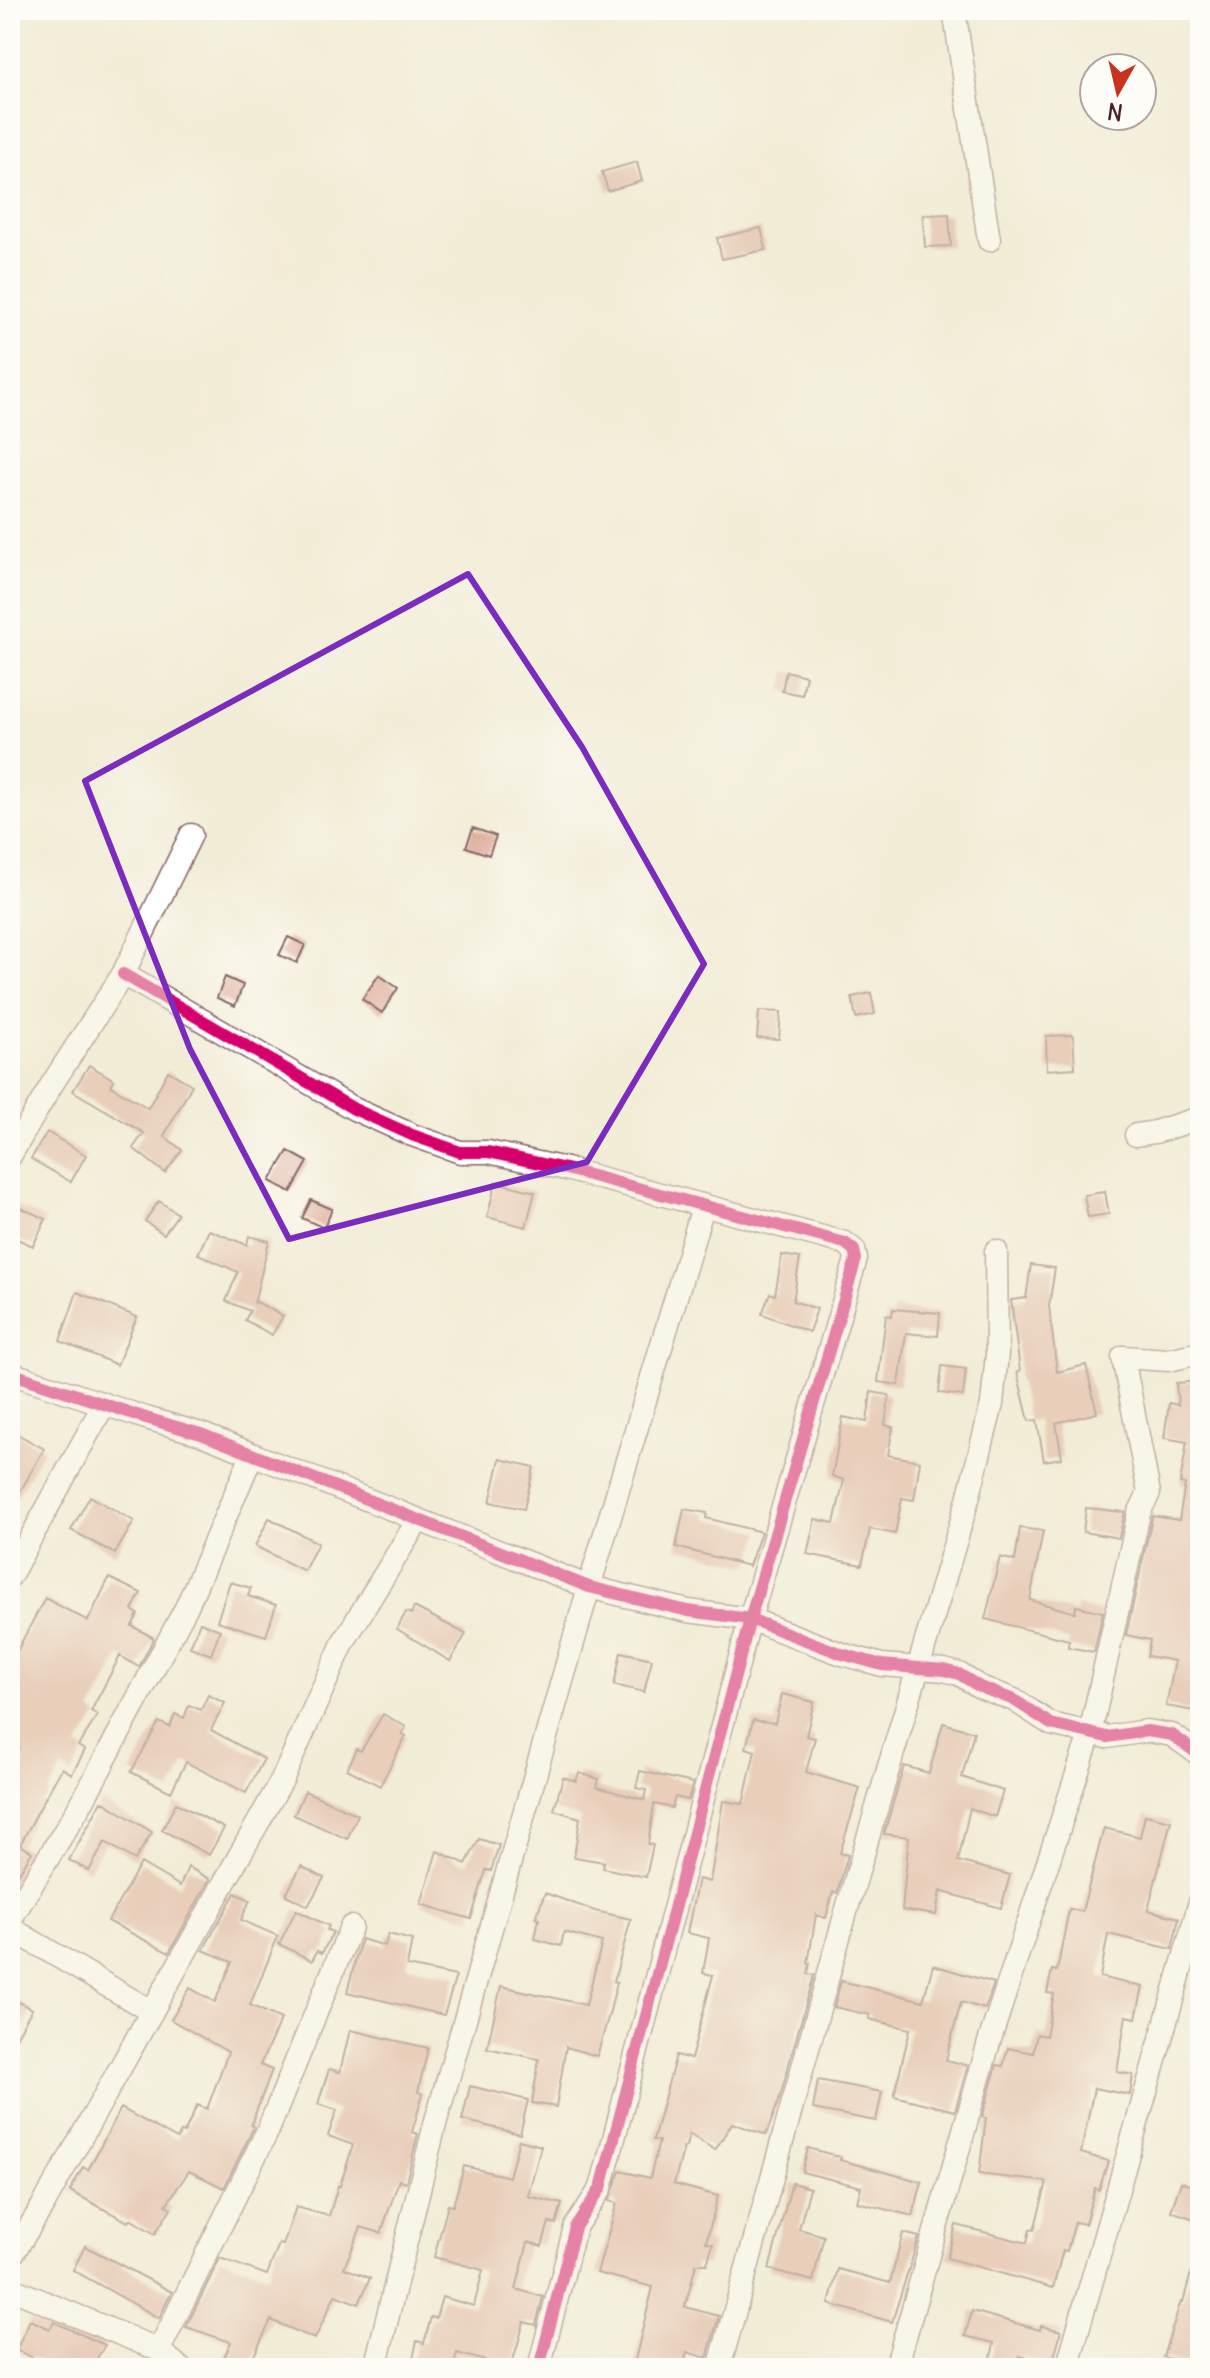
<svg xmlns="http://www.w3.org/2000/svg" width="1210" height="2378" font-family="Delius,sans-serif">
	<style>
		.building { fill: #dda995 }
		.lines { fill: none; stroke-linecap: round; stroke-linejoin: round }
		.minor-casing { stroke: #856767; stroke-width: 25 }
		.minor { stroke: #fff; stroke-width: 22 }
		.cycleway-casing { stroke: #fdfcf7; stroke-width: 17 }
		.cycleway { stroke: #d6006c; stroke-width: 12 }
		.marked { fill: none; stroke: #7b2cbf; stroke-width: 6; stroke-linejoin: round }
	</style>
	<rect width="100%" height="100%" fill="#fdfcf7"/>
	<filter id="ink" filterUnits="userSpaceOnUse"><feTurbulence type="fractalNoise" baseFrequency=".0125" numOctaves="2"/><feDisplacementMap in="SourceGraphic" scale="16" xChannelSelector="R" yChannelSelector="G"/><feConvolveMatrix kernelMatrix="1 2 1 2 8 2 1 2 1" color-interpolation-filters="sRGB"/></filter>
	<filter id="wash" filterUnits="userSpaceOnUse"><feTurbulence type="fractalNoise" baseFrequency=".006" numOctaves="4" result="noise"/><feDisplacementMap in="SourceGraphic" scale="32" xChannelSelector="R" yChannelSelector="G"/><feGaussianBlur stdDeviation="1.8" result="paint"/><feColorMatrix in="noise" values="0 0 0 0 0 0 0 0 0 0 0 0 0 0 0 0 0 1.4 0 .05"/><feComposite in="paint" operator="in"/></filter>
	<g filter="url(#wash)">
		<rect width="100%" height="100%" fill="#f2edd7"/>
		<g id="blocks">
			<path class="building" d="M637 162 642 181 608 191 602 172Z
				M949 214 951 246 925 247 923 215Z
				M761 228 766 250 722 259 717 238Z
				M786 671 806 676 802 695 782 691Z
				M473 828 496 836 489 855 466 847Z
				M288 937 305 945 297 963 279 955Z
				M379 975 398 988 382 1013 362 999Z
				M225 977 243 985 235 1006 217 998Z
				M871 993 875 1014 856 1018 852 997Z
				M759 1011 781 1012 779 1039 757 1038Z
				M1073 1035 1075 1068 1047 1070 1046 1036Z
				M89 1065 114 1080 111 1086 148 1108 168 1071 192 1085 164 1136 182 1150 165 1173 133 1148 144 1133 73 1091Z
				M47 1132 86 1155 71 1182 31 1159Z
				M288 1151 308 1162 291 1192 270 1181Z
				M496 1182 535 1192 526 1227 487 1217Z
				M1105 1192 1109 1214 1088 1217 1084 1195Z
				M311 1200 332 1209 324 1228 302 1218Z
				M159 1201 178 1214 164 1234 145 1221Z
				M10 1203 46 1219 33 1246 10 1236Z
				M209 1230 247 1245 249 1236 269 1241 254 1304 255 1301 283 1316 272 1335 245 1320 250 1311 226 1301 238 1272 198 1254Z
				M782 1255 800 1258 793 1301 817 1309 809 1332 762 1314 770 1293 775 1295Z
				M1031 1265 1055 1268 1049 1306 1057 1372 1086 1365 1097 1413 1056 1423 1062 1458 1044 1461 1037 1420 1029 1421 1017 1372 1020 1371 1011 1300 1026 1298Z
				M77 1292 137 1317 117 1365 60 1341Z
				M893 1309 940 1313 938 1336 906 1333 899 1385 878 1382 886 1315 892 1316Z
				M942 1366 966 1369 963 1396 939 1393Z
				M1200 1381V1579L1197 1599 1200 1600V1712L1166 1706 1175 1661 1147 1656 1150 1640 1126 1635 1152 1518 1153 1516 1179 1520 1185 1484 1180 1483 1187 1442 1164 1438 1169 1403 1178 1405 1176 1383Z
				M871 1392 889 1395 885 1425 893 1427 888 1455 920 1461 914 1500 902 1498 895 1534 870 1529 862 1565 807 1554 815 1519 834 1523 844 1480 832 1476 843 1417 867 1422Z
				M10 1430 44 1449 10 1510Z
				M500 1459 534 1467 524 1509 490 1502Z
				M90 1496 134 1521 115 1554 71 1530Z
				M1086 1508 1125 1512 1119 1538 1083 1532Z
				M684 1509 707 1513 706 1518 761 1532 749 1566 676 1547Z
				M269 1518 318 1543 304 1571 255 1546Z
				M1020 1528 1043 1531 1030 1600 1075 1613 1076 1606 1103 1612 1094 1652 1068 1647 1069 1640 985 1619 1000 1557 1015 1561Z
				M109 1578 141 1593 132 1610 138 1614 132 1626 154 1638 139 1667 120 1656 91 1711 98 1715 78 1746 85 1750 72 1774 62 1768 44 1800 20 1845 32 1852 10 1888V1764L19 1747 10 1742V1664L45 1598 88 1621Z
				M230 1582 251 1588 248 1596 276 1605 266 1636 217 1621Z
				M414 1607 466 1634 450 1661 397 1629 406 1612 411 1614Z
				M200 1622 220 1630 211 1655 190 1647Z
				M621 1652 652 1659 644 1692 614 1685Z
				M782 1694 814 1702 806 1736 815 1738 806 1772 860 1788 840 1853 848 1855 837 1893 833 1892 826 1918 816 1915 808 1963H810L808 1974 814 1975 779 2100 766 2135 732 2123 715 2150 689 2134 686 2147H684L674 2184 718 2196 706 2242 713 2244 707 2264H696L685 2307 719 2316 707 2358 687 2352 683 2368H633L653 2287 597 2273 617 2203 609 2201 620 2171 650 2178 659 2141 653 2140 676 2055 691 2059 713 1975 703 1973 709 1938 687 1933 698 1879 710 1882 723 1801 743 1804 755 1751 746 1748 753 1720 775 1723Z
				M208 1695 225 1703 211 1730 264 1759 246 1793 186 1762 171 1792 131 1772 159 1722 170 1727 175 1714 184 1718 189 1705 201 1710Z
				M383 1714 406 1727 402 1734 406 1736 380 1786 347 1769 357 1749 361 1751Z
				M943 1723 974 1732 962 1777 1003 1791 995 1817 970 1808 958 1861 1010 1875 1001 1908 940 1891 936 1915 902 1910 909 1837 884 1834 885 1830 904 1766 929 1773Z
				M640 1771 693 1783 688 1800 675 1797 672 1808 654 1804 648 1844 653 1845 646 1877 603 1868 604 1862 574 1857 580 1818 554 1810 563 1777 576 1781 579 1773 599 1779 597 1787 644 1800 646 1790 636 1788Z
				M305 1791 358 1815 347 1839 294 1815Z
				M102 1801 152 1832 135 1860 105 1842 89 1871 69 1860Z
				M176 1803 224 1828 209 1855 162 1830Z
				M1145 1815 1171 1821 1148 1910 1179 1918 1172 1949 1108 1934 1100 1977 1143 1987 1136 2018 1126 2016 1117 2072 1133 2075 1130 2095 1094 2088 1081 2153 1108 2161 1099 2190 1095 2188 1085 2224 1075 2222 1067 2251 1063 2250 1053 2288 947 2258 956 2225 1027 2243 1030 2229 1034 2230 1047 2182 979 2174 986 2118 982 2117 997 2065 1003 2066 1008 2048 1033 2053 1037 2034 1046 2036 1054 1994 1047 1993 1052 1970 1057 1971 1069 1909 1082 1911 1104 1828 1140 1837Z
				M479 1839 499 1845 491 1871 486 1870 471 1919 421 1904 437 1851 466 1864Z
				M141 1863 180 1886 188 1867 210 1879 169 1953 108 1921Z
				M301 1866 324 1878 308 1906 286 1895Z
				M235 1893 250 1900 241 1920 278 1936 250 2005 281 2019 260 2065 272 2070 251 2125 254 2127 224 2188 189 2171 166 2205 171 2208 155 2234 130 2219 128 2222 70 2191 83 2167 88 2170 121 2108 177 2139 181 2132 184 2133 197 2105 207 2109 228 2052 171 2020 190 1988 215 2002 232 1962 203 1950Z
				M545 1893 595 1911 631 1919 614 1981 617 1982 610 2011 597 2056 566 2047 556 2107 532 2103 539 2059 487 2048 501 1986 586 2005 602 1942 564 1932 561 1946 535 1939 539 1918 536 1917Z
				M296 1910 329 1926 327 1930 333 1932 322 1953 317 1951 312 1961 279 1944Z
				M388 1934 412 1940 407 1966 456 1976 444 2015 347 1992 361 1939 385 1946Z
				M933 1965 994 1983 985 2009 961 2002 946 2060 968 2065 955 2111 894 2096 910 2029 869 2019 870 2015 834 2007 841 1981 923 2001Z
				M10 1997 32 2009 10 2048Z
				M350 2030 428 2048 418 2092 423 2094 412 2132 418 2134 406 2182 399 2180 381 2233 361 2227 344 2268 370 2278 359 2304 335 2295 315 2339 271 2320 248 2368H219L231 2342 186 2327 220 2258 267 2275 279 2244 283 2245 296 2207 329 2216 338 2186H340L353 2145 328 2136 337 2110 318 2104 329 2069 340 2072Z
				M818 2080 882 2092 876 2121 813 2109Z
				M470 2086 528 2100 520 2134 462 2120Z
				M519 2140 541 2146 528 2196 562 2204 556 2224 549 2222 542 2246 528 2242 516 2289 543 2297 536 2325 524 2322 511 2368 457 2353 453 2368H411L417 2341 424 2343 431 2317 436 2318 442 2297 474 2306 483 2270 434 2257 448 2205 453 2206 464 2166 509 2177Z
				M808 2148 841 2157 840 2160 922 2182 913 2216 857 2202 861 2187 802 2172Z
				M1181 2182 1200 2189V2221L1171 2211Z
				M792 2183 810 2188 799 2229 824 2236 813 2281 769 2269Z
				M903 2233 919 2237 892 2322 829 2304 838 2269 890 2283Z
				M85 2246 172 2292 159 2318 73 2270Z
				M1194 2262 1200 2263V2368L1163 2357 1181 2301 1183 2302Z
				M972 2311 1040 2330 1041 2326 1061 2331 1052 2365 1020 2356 1016 2368H989L994 2343 965 2336Z
				M30 2320 50 2329 54 2322 105 2345 91 2368H55L16 2350Z"/>
		</g>
	</g>
	<g filter="url(#ink)">
		<use href="#blocks" fill-opacity="0" stroke="#856767" stroke-width="2"/>
		<g class="lines">
			<defs>
				<path id="minor" d="M954 10 989 240
					M123 974 354 1109 412 1135 460 1152H488L566 1169 845 1243 854 1250 856 1259 750 1619 601 2188 575 2227 539 2368
					M1136 1135 1155 1132 1200 1118
					M10 1156 52 1084 123 974 191 835
					M10 1373 146 1418 201 1434 589 1587 688 1611 750 1619 842 1654 882 1665 944 1670 959 1674 980 1687 1014 1700 1051 1724 1107 1737 1147 1731 1172 1735 1200 1755
					M10 1576 104 1404
					M10 1920 80 1806 187 1606 252 1455
					M10 1928 152 2012
					M10 2258 42 2207 282 1780 344 1641 418 1520
					M10 2288 159 2350 180 2368
					M159 2350 268 2130 351 1927
					M375 2368 435 2124 589 1587 703 1207
					M719 2368 846 1912 968 1499 992 1404 997 1354 996 1251
					M896 2368 990 2039 1090 1734 1139 1513 1149 1493 1123 1357 1168 1360 1200 1353
					M1067 2368 1200 1902"/>
			</defs>
			<use href="#minor" class="minor-casing"/>
			<use href="#minor" class="minor"/>
			<defs>
				<path id="cycleway" d="M123 974 354 1109 412 1135 460 1152H488L566 1169 845 1243 854 1250 856 1259 750 1619 601 2188 575 2227 539 2368
					M10 1373 146 1418 201 1434 589 1587 688 1611 750 1619 842 1654 882 1665 944 1670 959 1674 980 1687 1014 1700 1051 1724 1107 1737 1147 1731 1172 1735 1200 1755"/>
			</defs>
			<use href="#cycleway" class="cycleway-casing"/>
			<use href="#cycleway" class="cycleway"/>
		</g>
	</g>
	<path d="M0 0H1210V2378H0ZM468 574 582 747 704 964 587 1162 289 1239 190 1049 85 781Z" fill="#f2edd7" fill-opacity=".55" fill-rule="evenodd"/>
	<path class="marked" d="M468 574 582 747 704 964 587 1162 289 1239 190 1049 85 781Z"/>
	<rect width="1210" height="2378" fill="none" stroke="#fdfcf7" stroke-width="40"/>
	<g transform="translate(1118 92) rotate(188)"><circle r="38" fill="#fdfcf7" stroke="#b5a4a5" stroke-width="2"/>
	<path d="M0-6L14 30L0 20L-14 30Z" fill="#c8321e"/>
	<text y="-12" font-size="22" font-weight="bold" text-anchor="middle" fill="#4a1f2b">N</text>
	</g>
</svg>
